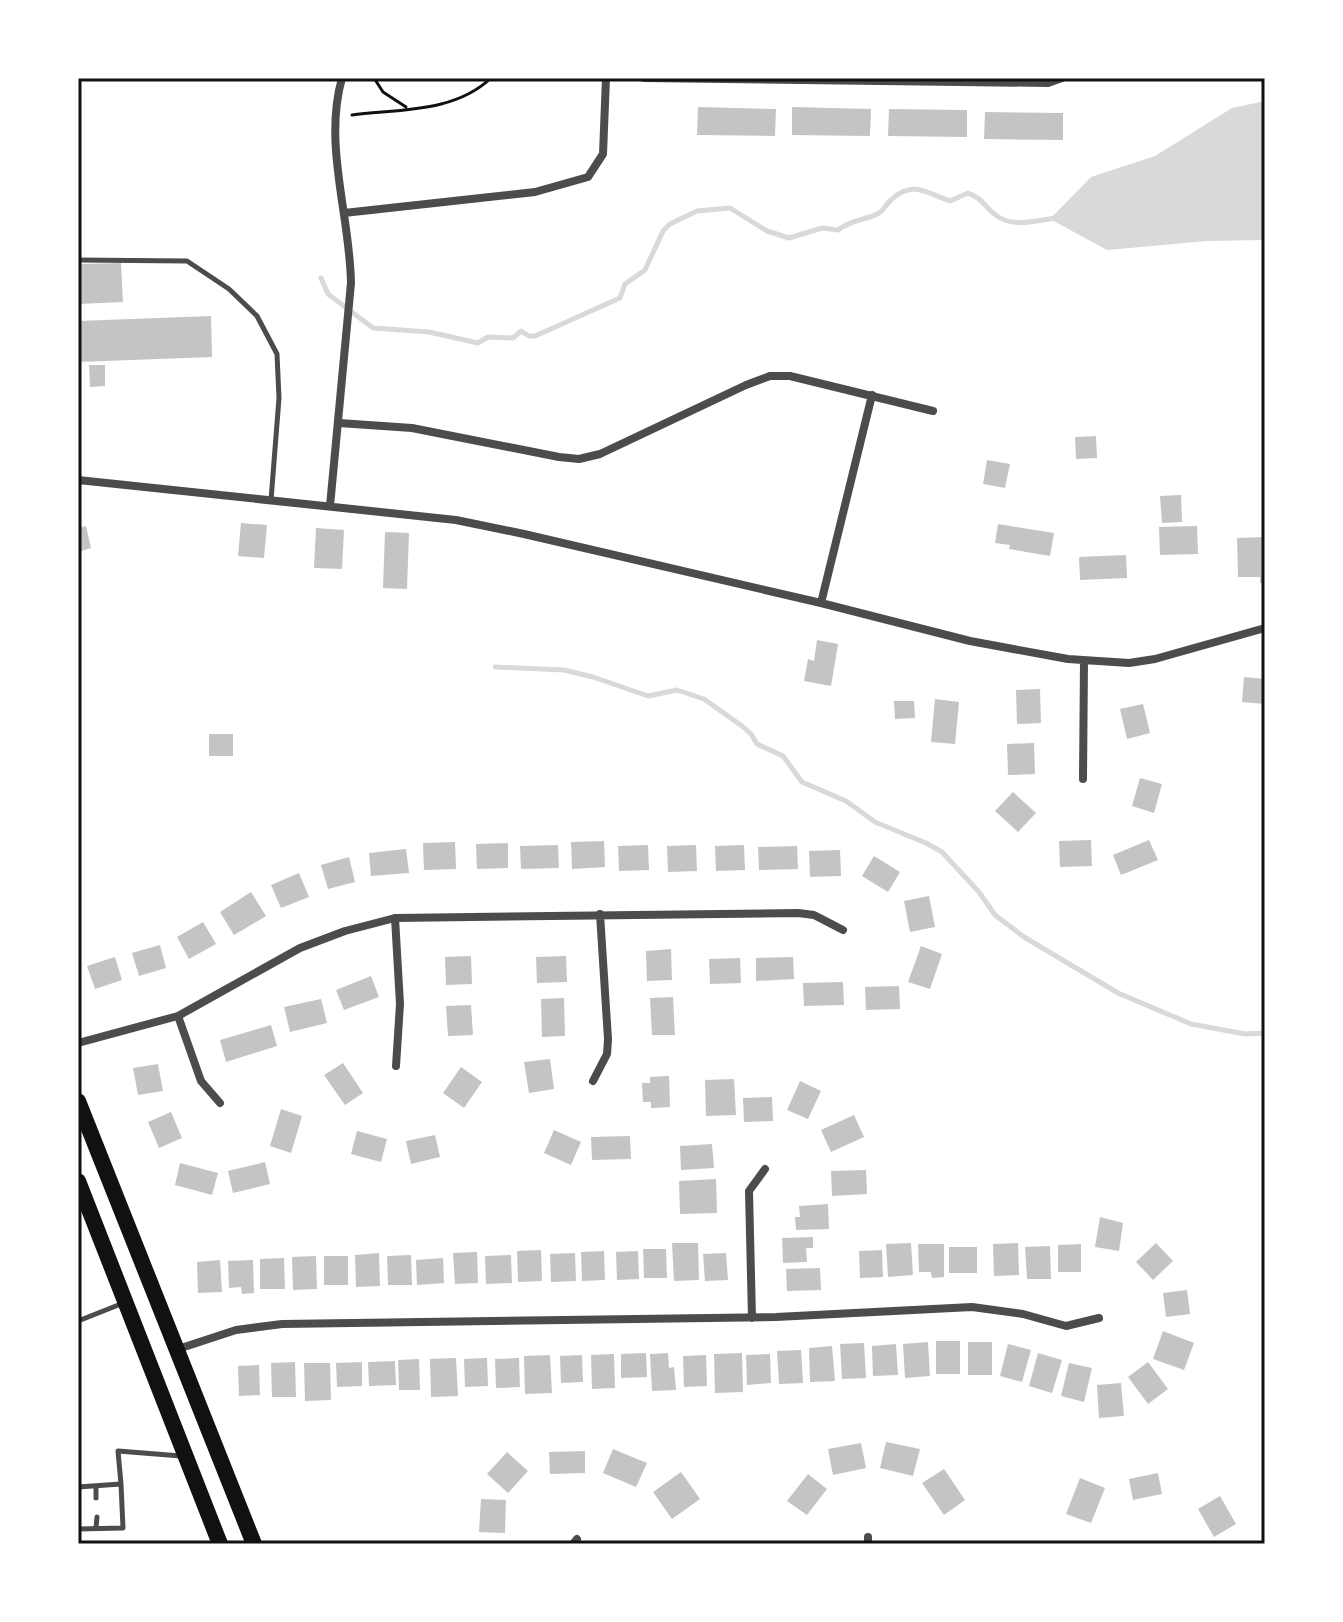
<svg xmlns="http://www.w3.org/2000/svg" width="1343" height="1622" font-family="Poppins,sans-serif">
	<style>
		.water { fill: #d9d9d9 }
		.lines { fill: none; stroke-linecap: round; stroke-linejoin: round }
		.stream { stroke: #d9d9d9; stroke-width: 5 }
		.building { fill: #c4c4c4 }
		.path { stroke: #111; stroke-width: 3 }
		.service { stroke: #4c4c4c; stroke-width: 5 }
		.minor { stroke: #4c4c4c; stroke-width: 8 }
		.secondary { stroke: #111; stroke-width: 16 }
		.neatline { fill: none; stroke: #111; stroke-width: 3 }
	</style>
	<rect width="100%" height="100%" fill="#fff"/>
	<path class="water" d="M1265 101V240L1207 241 1107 250 1050 219 1091 177 1155 156 1232 108Z"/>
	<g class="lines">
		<path class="stream" d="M321 278 328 294 373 328 429 332 478 343 488 337 513 338 521 331 529 336H535L620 298 625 284 645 270 663 231 670 224 697 211 730 208 767 231 789 238 822 228 838 230C854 218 865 221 879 213 884 210 887 203 892 199 913 180 927 193 950 201L968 193C980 197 984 205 993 213 1011 229 1034 221 1055 218
			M495 667 564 670 593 677 648 696 677 690 704 699 742 726 751 734 757 744 783 756 802 782 846 801 875 822 926 843 942 852 979 892 995 915 1024 937 1118 993 1191 1024 1245 1034 1265 1033"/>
	</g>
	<path class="building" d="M698 107 776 109 775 136 697 135Z
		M792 107 871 109 870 136 792 135Z
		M889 109 967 110V137L888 136Z
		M985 112 1063 113V140L984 139Z
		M121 263 123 302 78 304V264Z
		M211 316 212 357 78 362V321Z
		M89 365H105V386L90 387Z
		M1096 436 1097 458 1076 459 1075 437Z
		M987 460 1010 464 1005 488 983 484Z
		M1181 495 1182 522 1162 523 1160 496Z
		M241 523 267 525 264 558 238 556Z
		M998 524 1054 533 1050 556 1009 549 1010 545 995 543Z
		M86 526 91 548 78 552V528Z
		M1197 526 1198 554 1160 555 1159 527Z
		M316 528 344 530 342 569 314 568Z
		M385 532 409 533 407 589 383 588Z
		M1265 537V583H1260V577H1238L1237 538Z
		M1126 555 1127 578 1080 580 1079 557Z
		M817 640 838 644 831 686 804 681 808 659 814 661Z
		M1244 677 1265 679V704L1242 702Z
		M1040 689 1041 723 1017 724 1016 690Z
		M935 699 959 702 955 744 931 742Z
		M894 701H914L915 718 895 719Z
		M1143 704 1150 733 1127 739 1120 709Z
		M209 734H233V756H209Z
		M1034 743 1035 774 1008 775 1007 744Z
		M1140 778 1162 784 1154 813 1132 806Z
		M1013 792 1036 813 1018 832 995 811Z
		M1091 840 1092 866 1060 867 1059 841Z
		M1149 840 1158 860 1121 875 1113 855Z
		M604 841 605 867 572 869 571 842Z
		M455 842 456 869 424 870 423 843Z
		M508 843V868L477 869 476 844Z
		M558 845 559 868 521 869 520 846Z
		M648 845 649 870 619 871 618 846Z
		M696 845 697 871 668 872 667 846Z
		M744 845 745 870 716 871 715 846Z
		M797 846 798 869 759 870 758 847Z
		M406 849 409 873 371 876 369 853Z
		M840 850 841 876 810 877 809 851Z
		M874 856 900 872 888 892 862 876Z
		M349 857 355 882 328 889 321 865Z
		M299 873 309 897 281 908 271 885Z
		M251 892 266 916 234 935 220 912Z
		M929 896 935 927 910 932 904 901Z
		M203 922 216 944 189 959 177 937Z
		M160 945 166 968 139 976 132 953Z
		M921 946 942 954 930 989 908 982Z
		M671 949 672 980 647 981 646 951Z
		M471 956 472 984 446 985 445 957Z
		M566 956 567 982 537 983 536 957Z
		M115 957 122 980 95 989 87 966Z
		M793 957 794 979 756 981V958Z
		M740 958 741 983 710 984 709 959Z
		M371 976 379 997 344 1010 336 990Z
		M843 982 844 1005 804 1006 803 983Z
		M899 986 900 1009 866 1010 865 987Z
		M673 997 675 1035H652L650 998Z
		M564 998 565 1036 542 1037 541 999Z
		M321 999 327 1023 290 1032 284 1007Z
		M471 1005 473 1035 448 1036 446 1006Z
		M271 1025 277 1046 226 1062 220 1040Z
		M550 1059 554 1089 529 1093 524 1062Z
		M343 1063 363 1093 345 1105 324 1075Z
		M158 1064 163 1091 138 1095 133 1068Z
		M461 1067 482 1082 464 1108 443 1093Z
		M669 1076 670 1107 651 1108V1102H643L642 1083H650V1077Z
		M734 1079 736 1115 706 1116 705 1080Z
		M800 1081 821 1091 808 1119 787 1110Z
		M772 1097 773 1121 744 1122 743 1098Z
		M281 1109 302 1116 291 1153 270 1146Z
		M171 1112 182 1138 159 1148 148 1122Z
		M854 1115 864 1137 831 1152 821 1130Z
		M554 1130 581 1142 571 1165 544 1153Z
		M357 1131 387 1139 381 1162 351 1154Z
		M435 1135 440 1157 411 1164 406 1141Z
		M630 1136 631 1159 592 1160 591 1137Z
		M712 1144 714 1168 681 1170 680 1146Z
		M265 1162 270 1184 233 1193 228 1171Z
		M180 1163 218 1173 212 1195 175 1185Z
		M866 1170 867 1194 832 1196 831 1171Z
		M716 1179 717 1213 680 1214 679 1181Z
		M828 1204 829 1229 796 1230 795 1217H800L799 1206Z
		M1100 1217 1123 1223 1119 1251 1095 1247Z
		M813 1237V1248H806L807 1262 783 1263 782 1238Z
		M672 1243H698L699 1280 674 1281Z
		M911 1243 913 1275 888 1277 886 1244Z
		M1018 1243 1019 1275 994 1276 993 1244Z
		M1156 1243 1173 1261 1153 1280 1136 1262Z
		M918 1244H944V1277L932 1278 931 1272H919Z
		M1081 1244V1272H1058V1245Z
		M1050 1246 1051 1279H1027L1025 1247Z
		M949 1247H977V1273H949Z
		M643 1249H666L667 1278H644Z
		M541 1250 542 1281 518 1282 517 1251Z
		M882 1250 883 1277 860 1278 859 1251Z
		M604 1251 605 1280 582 1281 581 1252Z
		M638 1251 639 1279 617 1280 616 1252Z
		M477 1252 478 1283 455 1284 453 1253Z
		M379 1253 380 1286 356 1287 355 1255Z
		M575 1253 576 1281 551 1282 550 1254Z
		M726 1253 728 1280 705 1281 703 1254Z
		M411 1255 412 1285H388L387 1256Z
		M511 1255 512 1283 486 1284 485 1256Z
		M316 1256 317 1289 293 1290 292 1257Z
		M324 1256H348V1285H324Z
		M284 1258 285 1289H260V1259Z
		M443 1258 444 1283 417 1285 416 1260Z
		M220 1260 222 1292 198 1293 197 1262Z
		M253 1260 254 1293 242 1294 241 1287 229 1288 228 1261Z
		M820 1268 821 1290 787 1291 786 1269Z
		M1187 1290 1190 1314 1166 1317 1163 1293Z
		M1163 1331 1194 1343 1184 1370 1153 1359Z
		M936 1341H960V1374H936Z
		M928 1342 930 1376 905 1378 903 1344Z
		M968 1342H992V1375H968Z
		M864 1343 866 1378 842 1379 840 1344Z
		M896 1344 898 1375 873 1376 872 1346Z
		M1008 1344 1031 1350 1022 1382 1000 1376Z
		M832 1346 835 1381 810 1382 809 1348Z
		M801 1350 803 1383 779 1384 777 1351Z
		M646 1353 647 1377 621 1378V1354Z
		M668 1353 669 1368 674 1367 676 1390 652 1391 650 1354Z
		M742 1353 743 1392 715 1393 714 1354Z
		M1038 1353 1062 1360 1052 1393 1029 1386Z
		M614 1354 615 1388 592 1389 591 1355Z
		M770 1354 771 1383 747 1385 746 1355Z
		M550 1355 552 1393 525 1394 524 1356Z
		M582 1355 583 1382 561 1383 560 1356Z
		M706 1355 707 1386 684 1387 683 1356Z
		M456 1358 458 1396 431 1397 430 1359Z
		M487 1358 488 1386 465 1387 464 1359Z
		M519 1358 520 1387 496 1388 495 1359Z
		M419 1359 420 1390H399L398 1360Z
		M395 1361 396 1385 369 1386 368 1362Z
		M295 1362 296 1397H272L271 1363Z
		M362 1362V1386L337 1387 336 1363Z
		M1148 1362 1168 1389 1148 1404 1128 1377Z
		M304 1363H330L331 1400 305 1401Z
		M1069 1363 1092 1368 1084 1402 1061 1396Z
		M259 1365 260 1395 239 1396 238 1366Z
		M1121 1383 1124 1416 1099 1418 1097 1385Z
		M886 1442 920 1449 913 1476 880 1468Z
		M861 1443 866 1468 833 1475 828 1449Z
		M613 1449 647 1463 636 1487 603 1473Z
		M585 1451V1473L550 1474 549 1452Z
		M507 1452 528 1471 508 1493 487 1474Z
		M944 1469 965 1500 944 1515 922 1483Z
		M681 1472 700 1499 672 1519 653 1492Z
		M1158 1473 1162 1494 1133 1500 1129 1479Z
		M808 1474 827 1489 807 1515 787 1501Z
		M1080 1478 1105 1488 1091 1523 1066 1514Z
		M1220 1496 1236 1524 1214 1537 1198 1509Z
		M481 1499 506 1500 505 1533 479 1532Z"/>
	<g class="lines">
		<path class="path" d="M374 78 383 92 406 107
			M352 115C399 109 454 113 491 78"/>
		<path class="service" d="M78 260 187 261 229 289 257 316 277 354 279 398 271 500
			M78 1321 121 1304
			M96 1486V1498
			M78 1487 121 1484 118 1451 181 1456
			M96 1528 97 1517
			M78 1529 123 1528 121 1484"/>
		<path class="minor" d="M644 78 1048 83 1062 78
			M344 213 535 192 588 177 603 154 606 78
			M339 423 412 428 559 457 579 459 600 454 746 385 770 376H790L933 411
			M78 480 456 520 524 534 821 603 970 641 1068 659 1129 663 1155 659 1265 628
			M330 506 351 283C350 215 323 145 342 78
			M821 603 872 395
			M1083 779 1084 661
			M395 918 400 1004 396 1066
			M178 1016 201 1081 220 1103
			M78 1043 178 1016 300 948 345 931 395 918 798 913 814 915 843 930
			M593 1081 607 1054 608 1039 600 914
			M752 1318 749 1191 765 1169
			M175 1350 236 1330 282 1324 776 1317 972 1307 1023 1314 1066 1326 1099 1318
			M573 1544 577 1539
			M868 1544V1537"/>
		<path class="secondary" d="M78 1101 254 1544
			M78 1181 220 1544"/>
	</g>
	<rect width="1343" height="1622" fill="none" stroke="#ffffff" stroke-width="160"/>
	<rect x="80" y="80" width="1183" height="1462" class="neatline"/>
</svg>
